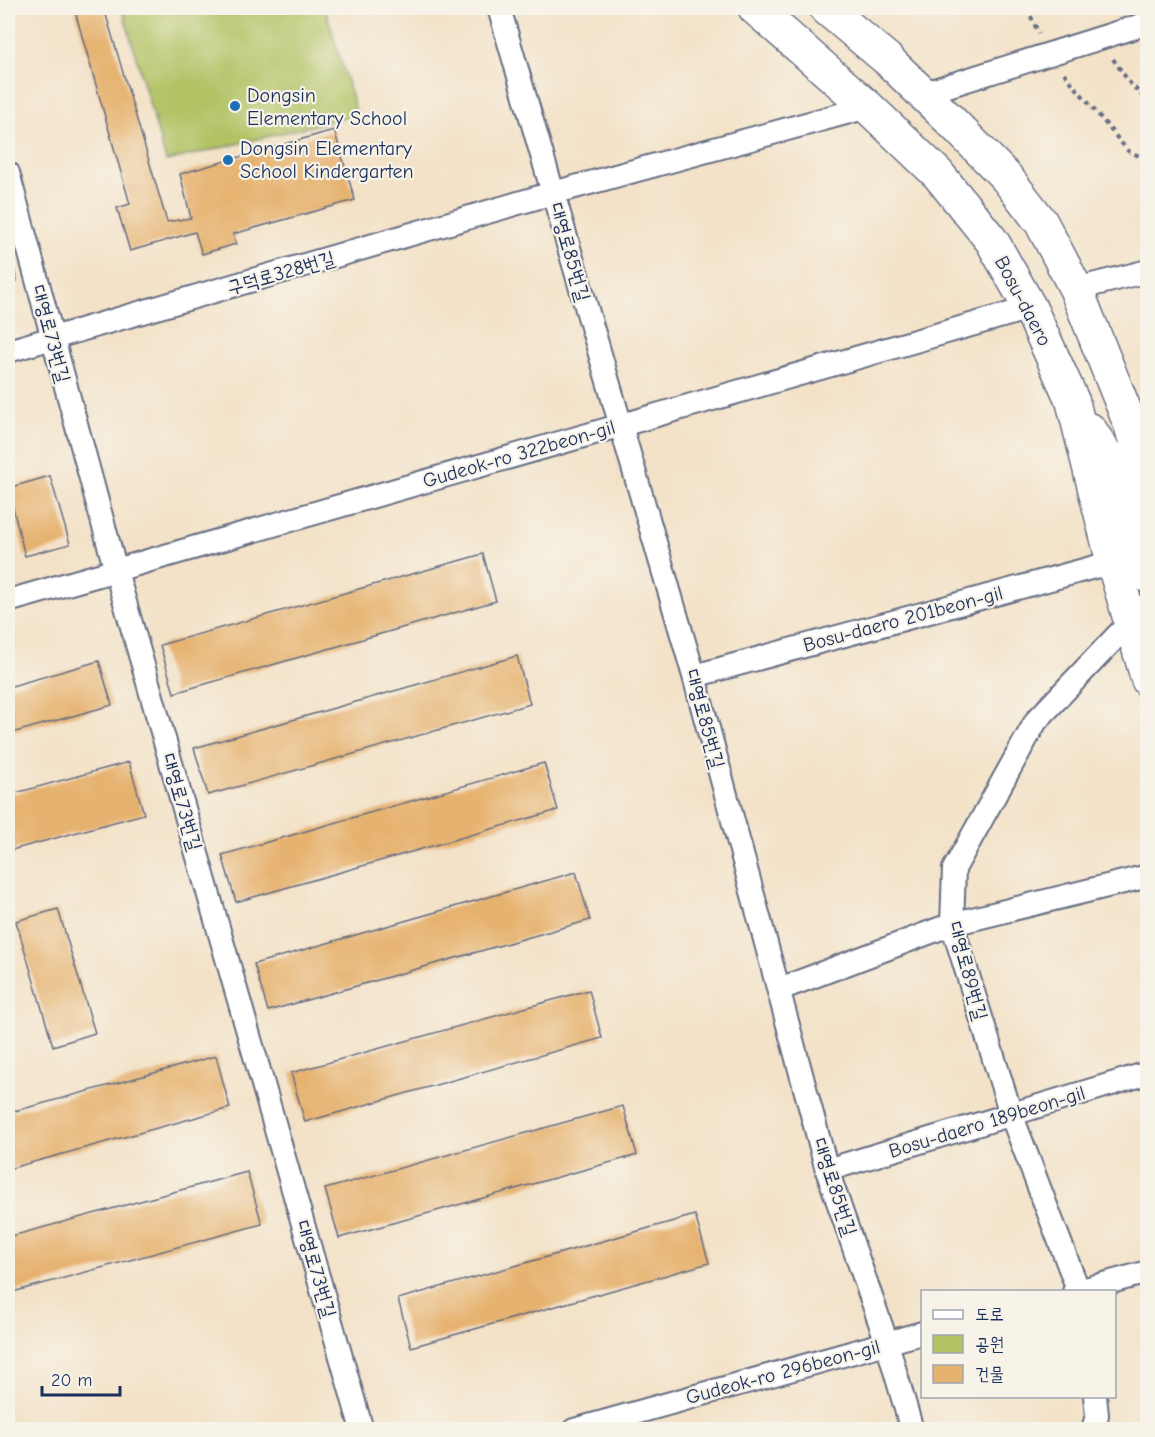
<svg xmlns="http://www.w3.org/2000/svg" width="1155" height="1437" font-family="'Comic Neue','Poor Story',sans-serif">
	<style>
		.green { fill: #b2c265; stroke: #667862; stroke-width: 1.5 }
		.building { fill: #e6b270 }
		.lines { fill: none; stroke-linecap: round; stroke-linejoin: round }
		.minor-casing { stroke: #676e83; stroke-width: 26 }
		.secondary-casing { stroke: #676e83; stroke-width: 36 }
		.path { stroke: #676e83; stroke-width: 4; stroke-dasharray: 4.5 4.5; stroke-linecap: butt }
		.minor { stroke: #fff; stroke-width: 22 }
		.secondary { stroke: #fff; stroke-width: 33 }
		.poi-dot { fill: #1f6fb2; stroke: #f7f3e8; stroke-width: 2 }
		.labels { text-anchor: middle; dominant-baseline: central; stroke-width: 4.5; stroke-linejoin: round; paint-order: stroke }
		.poi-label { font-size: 20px; fill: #1b2f5e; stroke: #f7f3e8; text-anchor: start }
		.street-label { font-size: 20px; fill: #1b2f5e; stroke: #f7f3e8 }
	</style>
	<rect width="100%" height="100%" fill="#f7f3e8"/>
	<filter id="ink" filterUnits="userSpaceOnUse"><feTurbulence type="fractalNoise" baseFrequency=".0167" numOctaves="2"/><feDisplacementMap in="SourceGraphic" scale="12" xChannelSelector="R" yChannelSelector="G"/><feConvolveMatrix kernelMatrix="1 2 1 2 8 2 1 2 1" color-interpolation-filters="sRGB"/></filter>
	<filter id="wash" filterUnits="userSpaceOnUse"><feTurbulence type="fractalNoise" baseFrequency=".008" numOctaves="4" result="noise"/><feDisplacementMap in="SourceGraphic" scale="24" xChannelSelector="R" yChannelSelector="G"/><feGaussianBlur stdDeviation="1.35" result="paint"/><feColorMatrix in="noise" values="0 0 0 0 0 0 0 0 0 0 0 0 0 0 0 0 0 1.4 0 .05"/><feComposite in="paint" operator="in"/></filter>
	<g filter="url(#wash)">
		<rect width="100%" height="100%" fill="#f3e2c8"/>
		<path class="green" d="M122 8H325L357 115 166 161Z"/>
		<g id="blocks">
			<path class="building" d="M74 8H104L167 222 191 218 180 174 334 130 355 200 233 234 236 244 202 254 195 232 130 251 117 208 130 204Z
				M8 247 17 281 8 283Z
				M50 476 70 544 25 556 8 488Z
				M483 554 496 601 174 693 160 645Z
				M517 656 530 704 208 795 194 748Z
				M99 661 112 705 8 734V687Z
				M129 762 144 814 8 851V795Z
				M544 763 558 810 236 902 222 855Z
				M576 872 590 920 268 1011 254 964Z
				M58 909 95 1033 53 1046 16 921Z
				M589 990 602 1038 305 1122 291 1073Z
				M216 1056 230 1108 8 1169V1113Z
				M623 1106 637 1155 339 1238 325 1189Z
				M247 1172 262 1224 9 1293 8 1237Z
				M695 1215 709 1263 411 1347 398 1299Z"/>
		</g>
	</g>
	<g filter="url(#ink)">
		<use href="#blocks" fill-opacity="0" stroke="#676e83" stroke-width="1.5"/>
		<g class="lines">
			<defs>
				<path id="minor" d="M499 8 694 676 827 1170 887 1343 912 1430
					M922 94 1148 23
					M8 173 116 571 362 1430
					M1076 289 1148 271
					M8 351 553 193 868 107
					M8 601 1030 308
					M694 676 1113 562
					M780 989 952 924 1148 876
					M827 1170 1148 1073
					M1074 1292 1148 1272
					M1079 1292 1011 1114 952 924 954 869 1036 721 1131 621
					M574 1430 922 1333
					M1093 1430 1097 1415 1095 1396"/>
				<path id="secondary" d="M755 8 868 107 938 174 992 241 1030 308 1073 402 1113 562 1148 680
					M826 8 887 59 953 123 1006 177 1041 222 1076 289 1131 426 1148 484
					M1090 430 1124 483 1148 576"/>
			</defs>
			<use href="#minor" class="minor-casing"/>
			<use href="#secondary" class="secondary-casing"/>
			<path class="path" d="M1027 8 1039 34
				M1113 59 1129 82 1148 102
				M1064 73 1128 151 1148 160"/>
			<use href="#minor" class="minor"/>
			<use href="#secondary" class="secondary"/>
		</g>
	</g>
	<g class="poi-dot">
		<circle cx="235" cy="106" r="6"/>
		<circle cx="228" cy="160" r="6"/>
	</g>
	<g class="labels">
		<g class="poi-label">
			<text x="247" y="95">Dongsin<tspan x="247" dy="23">Elementary School</tspan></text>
			<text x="240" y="148">Dongsin Elementary<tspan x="240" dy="23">School Kindergarten</tspan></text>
		</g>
		<g class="street-label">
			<text transform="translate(570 252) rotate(74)">대영로85번길</text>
			<text transform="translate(281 273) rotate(-16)">구덕로328번길</text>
			<text transform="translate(1023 301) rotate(62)">Bosu-daero</text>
			<text transform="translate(51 334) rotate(75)">대영로73번길</text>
			<text transform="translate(519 454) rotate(-16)">Gudeok-ro 322beon-gil</text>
			<text transform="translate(903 619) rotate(-15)">Bosu-daero 201beon-gil</text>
			<text transform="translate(705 719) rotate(75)">대영로85번길</text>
			<text transform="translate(182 802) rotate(74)">대영로73번길</text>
			<text transform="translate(968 971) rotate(75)">대영로89번길</text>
			<text transform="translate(987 1122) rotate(-17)">Bosu-daero 189beon-gil</text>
			<text transform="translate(835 1187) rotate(72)">대영로85번길</text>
			<text transform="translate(316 1269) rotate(74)">대영로73번길</text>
			<text transform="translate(783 1372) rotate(-15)">Gudeok-ro 296beon-gil</text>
		</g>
	</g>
	<rect width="1155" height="1437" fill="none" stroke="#f7f3e8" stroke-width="30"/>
	<rect x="921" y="1290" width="195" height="108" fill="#f7f3e8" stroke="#9fa5b1" stroke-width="1.5"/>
	<rect x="933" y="1310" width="30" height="9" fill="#ffffff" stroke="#9fa5b1" stroke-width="1.5"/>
	<text x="975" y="1320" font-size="18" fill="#1b2f5e">도로</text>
	<rect x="933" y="1335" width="30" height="18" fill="#b2c265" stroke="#9fa5b1" stroke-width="1.5"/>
	<text x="975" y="1350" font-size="18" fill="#1b2f5e">공원</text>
	<rect x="933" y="1365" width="30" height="18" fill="#e6b270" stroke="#9fa5b1" stroke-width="1.5"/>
	<text x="975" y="1380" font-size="18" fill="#1b2f5e">건물</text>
	<path d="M42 1386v9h78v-9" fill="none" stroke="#1b2f5e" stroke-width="3"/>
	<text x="51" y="1386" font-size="18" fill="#1b2f5e" stroke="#f7f3e8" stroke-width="4.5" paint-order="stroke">20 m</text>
</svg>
